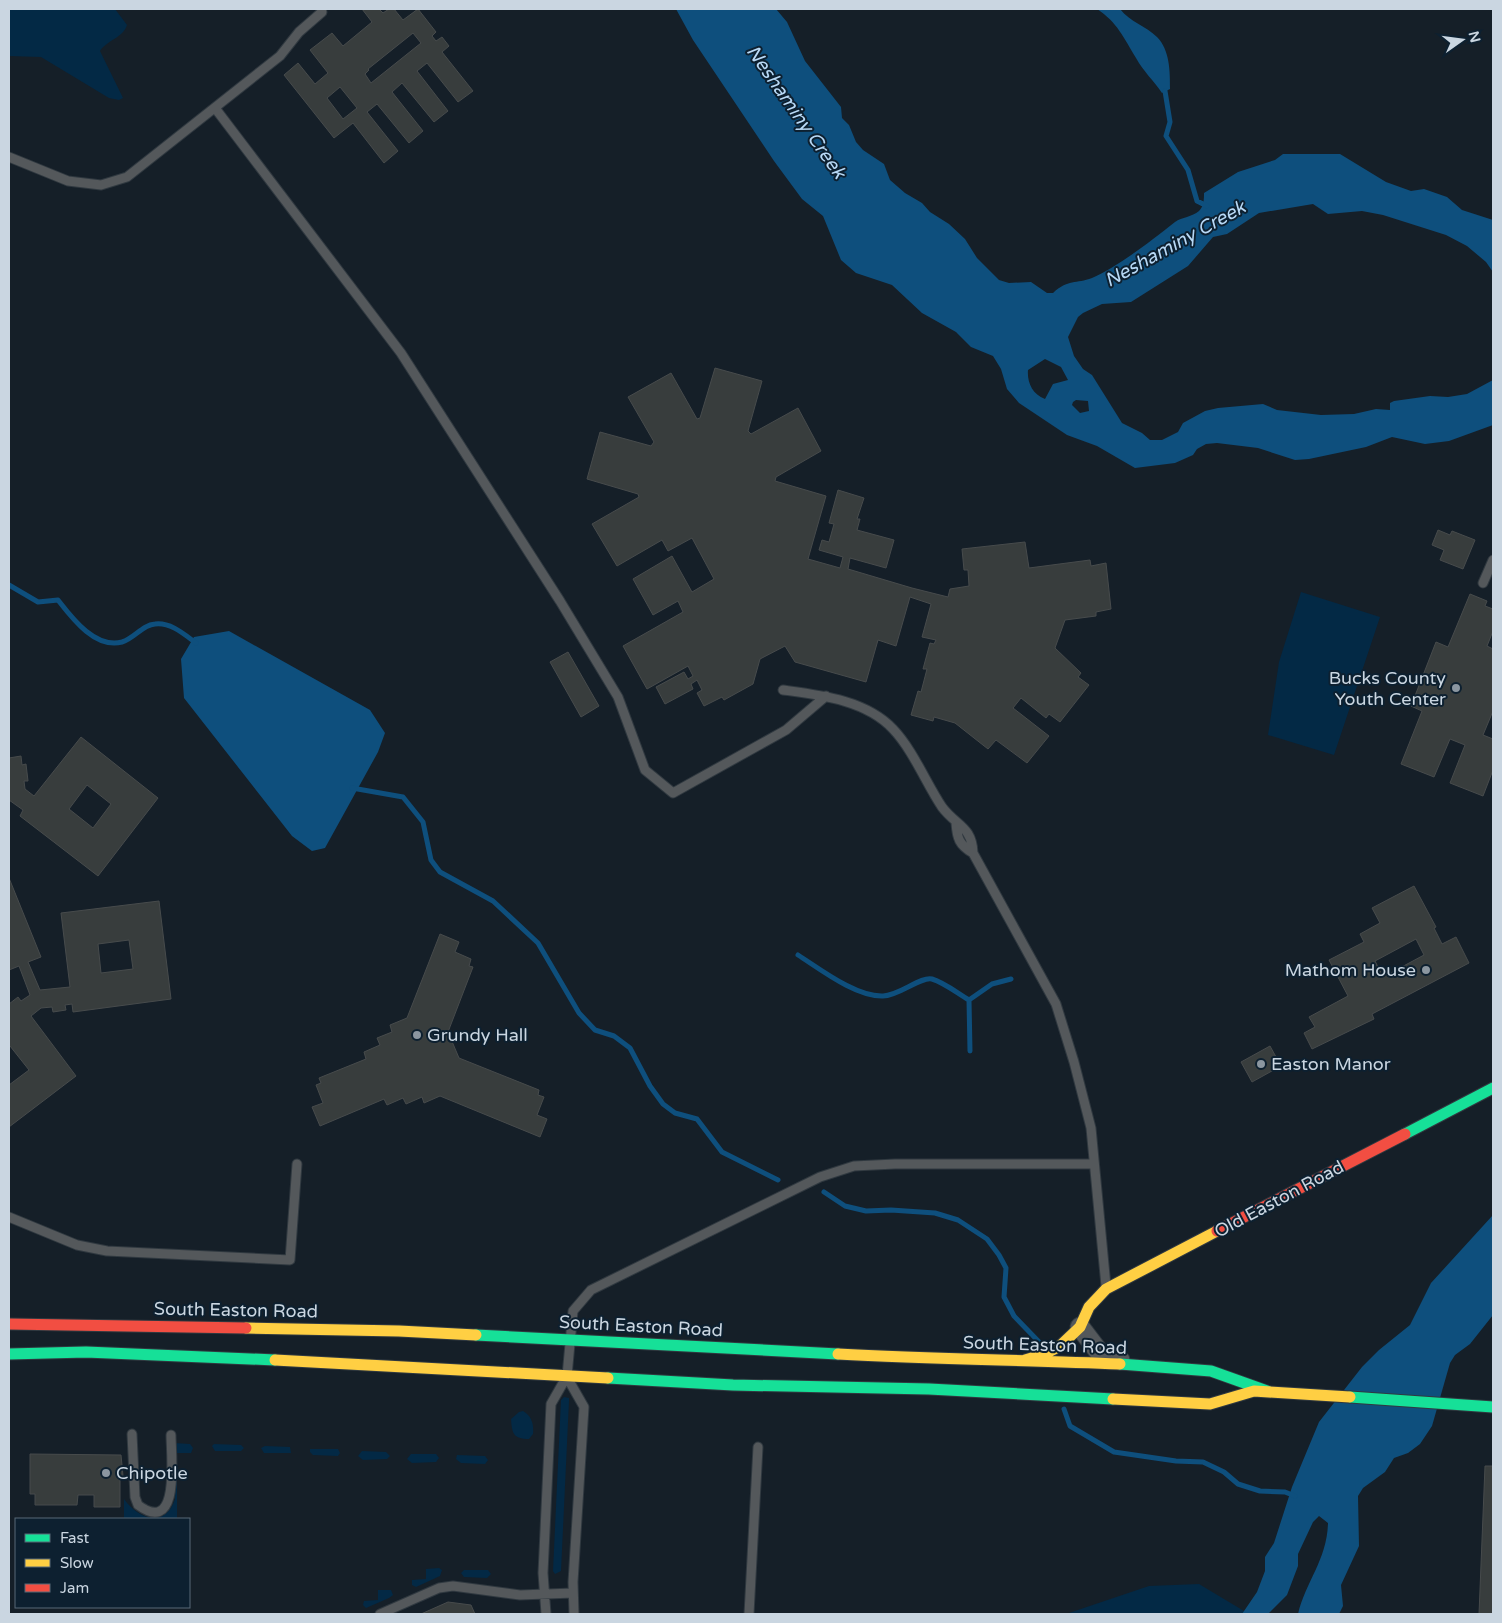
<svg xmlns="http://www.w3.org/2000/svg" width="1502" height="1623" font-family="'Varela Round',sans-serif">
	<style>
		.green { fill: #032945 }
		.water { fill: #0e4f7d; fill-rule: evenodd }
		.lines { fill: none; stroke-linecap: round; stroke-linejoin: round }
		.stream { stroke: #0e4f7d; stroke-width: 5 }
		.building { fill: #383d3d; stroke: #474b4c; fill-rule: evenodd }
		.lane-casing { stroke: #303940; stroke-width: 11 }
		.street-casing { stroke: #303940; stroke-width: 21 }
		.fast-casing { stroke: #303940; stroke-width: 13 }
		.slow-casing { stroke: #303940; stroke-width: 13 }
		.jam-casing { stroke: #303940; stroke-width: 13 }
		.lane { stroke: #54585b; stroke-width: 9 }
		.street { stroke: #54585b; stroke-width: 19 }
		.fast { stroke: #16e098; stroke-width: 11 }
		.slow { stroke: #ffcf43; stroke-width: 11 }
		.jam { stroke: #f24e42; stroke-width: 11 }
		.poi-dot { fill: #8b96a0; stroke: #0d2030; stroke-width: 2 }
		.labels { text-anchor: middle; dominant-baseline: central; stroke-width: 4; stroke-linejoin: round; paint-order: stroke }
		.poi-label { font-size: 18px; fill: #cad6e1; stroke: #0d2030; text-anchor: start }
		.street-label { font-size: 18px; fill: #cad6e1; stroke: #0d2030 }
		.water-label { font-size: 19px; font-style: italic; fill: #b8d9f6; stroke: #0d2030 }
	</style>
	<rect width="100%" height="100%" fill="#151f28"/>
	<path class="green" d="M9 9H115L127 25C123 38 107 40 100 51L123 98 119 100 109 98 41 57 9 56Z
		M1301 592 1380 617 1334 755 1268 735 1279 662Z
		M564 1397 569 1398V1401L561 1571 555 1574 553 1571 561 1400Z
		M523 1411C532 1416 534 1425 533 1434L529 1439C513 1439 512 1433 511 1419L519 1412Z
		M174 1443 190 1444 193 1448 191 1453H177V1519H181H124V1499C138 1519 165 1529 175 1499Z
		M214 1444 241 1445 244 1448 241 1451H215L212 1446Z
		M265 1446 290 1447 291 1453H264L261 1448Z
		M310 1449H338L340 1453 338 1456 313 1455 310 1452Z
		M362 1451 386 1452 390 1456 387 1459 363 1460 358 1456Z
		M411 1454H436L439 1458 436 1462 412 1463 407 1459Z
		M457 1455 485 1456 488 1460 485 1464 461 1463 456 1459Z
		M439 1568 442 1570 440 1576 416 1587 412 1585V1580L426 1579V1569Z
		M464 1570H488L491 1574 487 1578 464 1577 461 1573Z
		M1199 1584 1249 1614H1066L1149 1586Z
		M378 1590H391L393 1595 389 1598 366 1608 363 1605 364 1601 378 1600Z"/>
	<path class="water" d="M676 9H776L787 22 805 61 841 107 842 118 849 125 856 142 863 150 884 164 890 180 905 193 922 203 930 212 949 224 965 239 977 258 999 280 1009 283 1031 282 1047 293H1053C1068 279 1076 284 1092 278 1119 266 1151 241 1175 222 1182 217 1192 217 1199 211 1204 206 1204 199 1204 193L1238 172 1275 160 1283 154H1340L1386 182 1411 191 1424 189 1447 197 1462 210 1493 220V272L1486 262 1467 246 1446 235 1383 215 1362 211 1328 214 1313 204 1259 213 1227 234 1213 237 1188 266 1131 302 1102 304 1083 313 1078 317 1068 337 1074 356 1083 369 1092 375 1122 423 1142 433 1150 440H1162L1178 432 1183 423 1205 411 1218 408 1263 404 1277 410 1321 415 1354 414 1376 409 1390 410V403L1394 401 1430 396 1448 397 1467 394 1493 380V425L1449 441 1425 444 1392 437 1366 447 1309 459 1295 460 1258 448 1217 443 1206 444 1197 449 1193 455 1175 463 1135 468 1097 446 1067 435 1019 403 1007 389 1001 369 993 356 971 347 956 332 922 313 892 285 856 273 841 260 823 216 802 199 774 161 693 40ZM1045 359 1061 367 1068 380 1053 384 1045 399C1032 394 1027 382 1028 370ZM1076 400 1088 401 1089 411 1080 413 1072 405 1073 402Z
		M1097 9H1120C1130 22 1146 26 1157 37 1170 50 1170 72 1170 89L1162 93C1154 81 1143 71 1136 58 1124 38 1117 22 1097 9Z
		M229 631 370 710 385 733 378 752 325 848 312 851 292 836 184 698 181 659 194 637Z
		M1493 1215V1315L1470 1344 1455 1355 1450 1363 1432 1426 1420 1444 1408 1453 1394 1458 1385 1472 1363 1488 1358 1496 1359 1546 1341 1585 1343 1606 1339 1614H1298C1306 1581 1327 1560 1328 1523L1319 1516 1313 1522 1298 1554V1566L1287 1595 1268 1614H1242L1257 1592 1265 1571V1557L1274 1543 1292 1487 1319 1422 1362 1367 1379 1350 1410 1325 1431 1283Z"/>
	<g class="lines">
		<path class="stream" d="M1165 91 1170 122 1166 136 1188 170 1197 201 1207 206
			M9 585 38 602 58 600C72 618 95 649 122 642 135 638 142 625 155 624 171 622 185 635 196 643
			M352 788 403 797 423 822 431 860 440 872 493 901 538 943 579 1013 595 1030 614 1036 630 1048 650 1086 663 1104 675 1113 697 1119 722 1152 778 1180
			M798 955C820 969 856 997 883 996 899 996 921 976 932 979 945 983 957 993 969 1000
			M970 1051 969 1000 992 984 1011 979
			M824 1192 845 1206 866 1211 891 1210 935 1213 958 1220 987 1239 999 1255 1006 1268 1004 1297 1014 1316 1041 1344
			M1064 1409 1070 1426 1114 1452 1176 1461 1203 1462 1224 1472 1238 1484 1260 1491 1285 1492 1295 1496"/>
	</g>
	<path class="building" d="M362 9H379L383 13 389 9H394L403 20 418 9 436 32 432 36 436 41 442 37 449 46 442 52 473 91 458 102 427 63 417 71 448 111 434 122 402 83 392 92 423 131 409 143 377 104 367 112 398 151 384 163 353 123 334 138 284 75 298 63 315 84 328 73 310 50 332 33 343 46 372 22ZM413 33 421 43 371 83 365 74 369 70 368 69ZM340 87 357 108 343 119 327 98Z
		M715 368 762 381 748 431 751 434 798 408 821 451 776 477 775 481 826 496 808 559 840 568 843 557 819 550 822 540 829 542 834 524 829 523 838 490 864 498 857 519H860L857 530 894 540 886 568 850 558 848 569 912 588 948 597 950 589 969 586 968 570H964L962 549 1025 542 1029 568 1090 560 1091 566 1106 563 1111 609 1096 612V616L1065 620 1055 648 1081 673 1078 677 1089 685 1060 722 1049 714 1046 718 1021 698 1013 708 1049 736 1027 763 996 740 988 749 955 723 934 717 933 721 911 715 918 691 921 692 927 669H923L930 643 934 644 936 640 922 637 931 604 910 597 896 646 878 640 866 682 795 662 785 646 760 659 753 684 724 700 722 697 704 706 697 693 702 690 697 680 691 684 693 689 665 704 656 687 684 672 688 679 693 676 688 666 647 689 623 646 683 612 678 601 653 615 633 579 672 556 692 592 714 579 692 538 668 551 662 540 617 566 592 524 639 497 638 494 587 479 600 432 651 446 654 442 628 397 671 373 697 419 700 418Z
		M1438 530 1450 535 1452 531 1475 540 1463 569 1440 560 1444 550 1432 545Z
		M1470 594 1487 601 1485 606 1493 609V631L1487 646 1493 649V711L1483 735 1493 739V770L1483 796 1450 783 1465 745 1450 739 1434 777 1401 764 1422 711 1411 706 1436 642 1448 647Z
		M568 652 599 706 581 717 550 662Z
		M81 737 158 798 98 876 20 816 23 810 9 800V758L21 756 22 765 26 764 28 781H24L25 789 34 796ZM87 785 111 804 93 828 69 809Z
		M9 878 41 957 28 962 40 990 70 987 61 913 159 901 171 999 73 1012 72 1004 65 1005 66 1010 53 1012 52 1007 41 1008 31 1016 76 1076 9 1127V1085L29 1070 10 1046 9 1047V1004L18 997 21 1001 30 995 19 966 9 970ZM129 940 133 969 101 973 98 944Z
		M1414 886 1436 927 1434 928 1442 944 1456 937 1469 963 1372 1014 1374 1019 1312 1049 1304 1033 1315 1027 1309 1017 1348 996 1329 960 1364 942 1360 934 1380 923 1372 908ZM1416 939 1424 955 1383 977 1375 961Z
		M440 934 459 942 455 952 471 959 469 966 473 967 448 1032 459 1058 539 1090 538 1095 544 1097 537 1115 547 1119 540 1137 440 1096 424 1103 422 1097 406 1104 403 1098 387 1105 384 1099 320 1126 312 1107 323 1103 316 1085 321 1083 319 1078 366 1059 364 1052 380 1045 377 1038 392 1032 390 1025 407 1018Z
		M1270 1046 1281 1066 1252 1082 1241 1062Z
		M30 1454 121 1455 123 1476H120V1507H94V1495H78L77 1505H35V1494H30Z
		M1485 1466H1493V1614H1479Z
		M448 1602 471 1605 475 1614H421Z"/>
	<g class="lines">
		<defs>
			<path id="lane" d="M215 108 401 353 560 601 618 697 645 770 673 793 786 730 826 696
				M9 157 68 181 101 185 127 177 280 56 299 32 322 12
				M1483 583 1493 560
				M783 690C820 695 866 700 893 729 913 750 926 783 942 807 956 826 972 826 973 853L1056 1004 1074 1062 1091 1128 1106 1286
				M956 823C957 838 959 845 973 853
				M9 1217 77 1245 107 1251 290 1260 297 1164
				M568 1379 584 1407 573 1582 574 1614
				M132 1434 135 1497 138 1505C181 1537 171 1455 171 1435
				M380 1614 439 1588 453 1586 520 1595 573 1593
				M546 1614 543 1573 551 1404 567 1376 573 1311 591 1290 820 1177 854 1166 895 1164H1094
				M749 1614 758 1447"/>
			<path id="street" d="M1080 1327 1099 1352 1120 1360"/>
			<path id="fast" d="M1405 1134 1493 1088
				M476 1335 838 1354
				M9 1354 86 1352 275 1360
				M1120 1364 1211 1371 1267 1391
				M608 1378 733 1385 929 1389 1113 1399
				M1350 1397 1493 1407"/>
			<path id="slow" d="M246 1328 399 1331 476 1335
				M838 1354C932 1359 1026 1360 1120 1364
				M275 1360 608 1378
				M1025 1360 1045 1354 1060 1346 1080 1327 1089 1307 1106 1289 1217 1231
				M1113 1399 1210 1404 1254 1391 1350 1397"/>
			<path id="jam" d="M1217 1231 1405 1134
				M9 1324 246 1328"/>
		</defs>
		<use href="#lane" class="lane-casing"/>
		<use href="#street" class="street-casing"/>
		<use href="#fast" class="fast-casing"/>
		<use href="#slow" class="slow-casing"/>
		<use href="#jam" class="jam-casing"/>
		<use href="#lane" class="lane"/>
		<use href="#street" class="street"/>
		<use href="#fast" class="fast"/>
		<use href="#slow" class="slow"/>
		<use href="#jam" class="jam"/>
	</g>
	<g class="poi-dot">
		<circle cx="1456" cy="688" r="5"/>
		<circle cx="1426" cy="970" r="5"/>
		<circle cx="417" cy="1035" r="5"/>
		<circle cx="1261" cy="1064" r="5"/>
		<circle cx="106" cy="1473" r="5"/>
	</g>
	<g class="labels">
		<g class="poi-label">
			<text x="1446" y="678" text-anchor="end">Bucks County<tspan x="1446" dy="21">Youth Center</tspan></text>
			<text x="1416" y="970" text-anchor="end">Mathom House</text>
			<text x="427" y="1035">Grundy Hall</text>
			<text x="1271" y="1064">Easton Manor</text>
			<text x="116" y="1473">Chipotle</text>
		</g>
		<g class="street-label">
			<text transform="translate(1279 1199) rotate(-28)">Old Easton Road</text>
			<text transform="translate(236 1310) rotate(1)">South Easton Road</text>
			<text transform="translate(641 1326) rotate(3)">South Easton Road</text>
			<text transform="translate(1045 1345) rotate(2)">South Easton Road</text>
		</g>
		<g class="water-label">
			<text transform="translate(796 112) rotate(55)">Neshaminy Creek</text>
			<text transform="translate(1175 244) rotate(-29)">Neshaminy Creek</text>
		</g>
	</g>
	<rect width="1502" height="1623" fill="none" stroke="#cad6e1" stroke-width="20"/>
	<rect x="15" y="1518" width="175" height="90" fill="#0d2030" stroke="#596977"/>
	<rect x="25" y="1534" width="25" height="8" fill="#16e098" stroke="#596977"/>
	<text x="60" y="1543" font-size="15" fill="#cad6e1">Fast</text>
	<rect x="25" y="1559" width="25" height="8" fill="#ffcf43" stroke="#596977"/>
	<text x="60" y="1568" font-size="15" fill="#cad6e1">Slow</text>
	<rect x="25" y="1584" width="25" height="8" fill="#f24e42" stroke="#596977"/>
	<text x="60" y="1593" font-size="15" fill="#cad6e1">Jam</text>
	<g transform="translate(1462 40) rotate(76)" stroke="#0d2030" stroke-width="4" paint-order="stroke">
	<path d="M0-4L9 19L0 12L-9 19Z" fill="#cad6e1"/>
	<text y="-8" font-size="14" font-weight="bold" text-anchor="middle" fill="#cad6e1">N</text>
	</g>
</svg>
